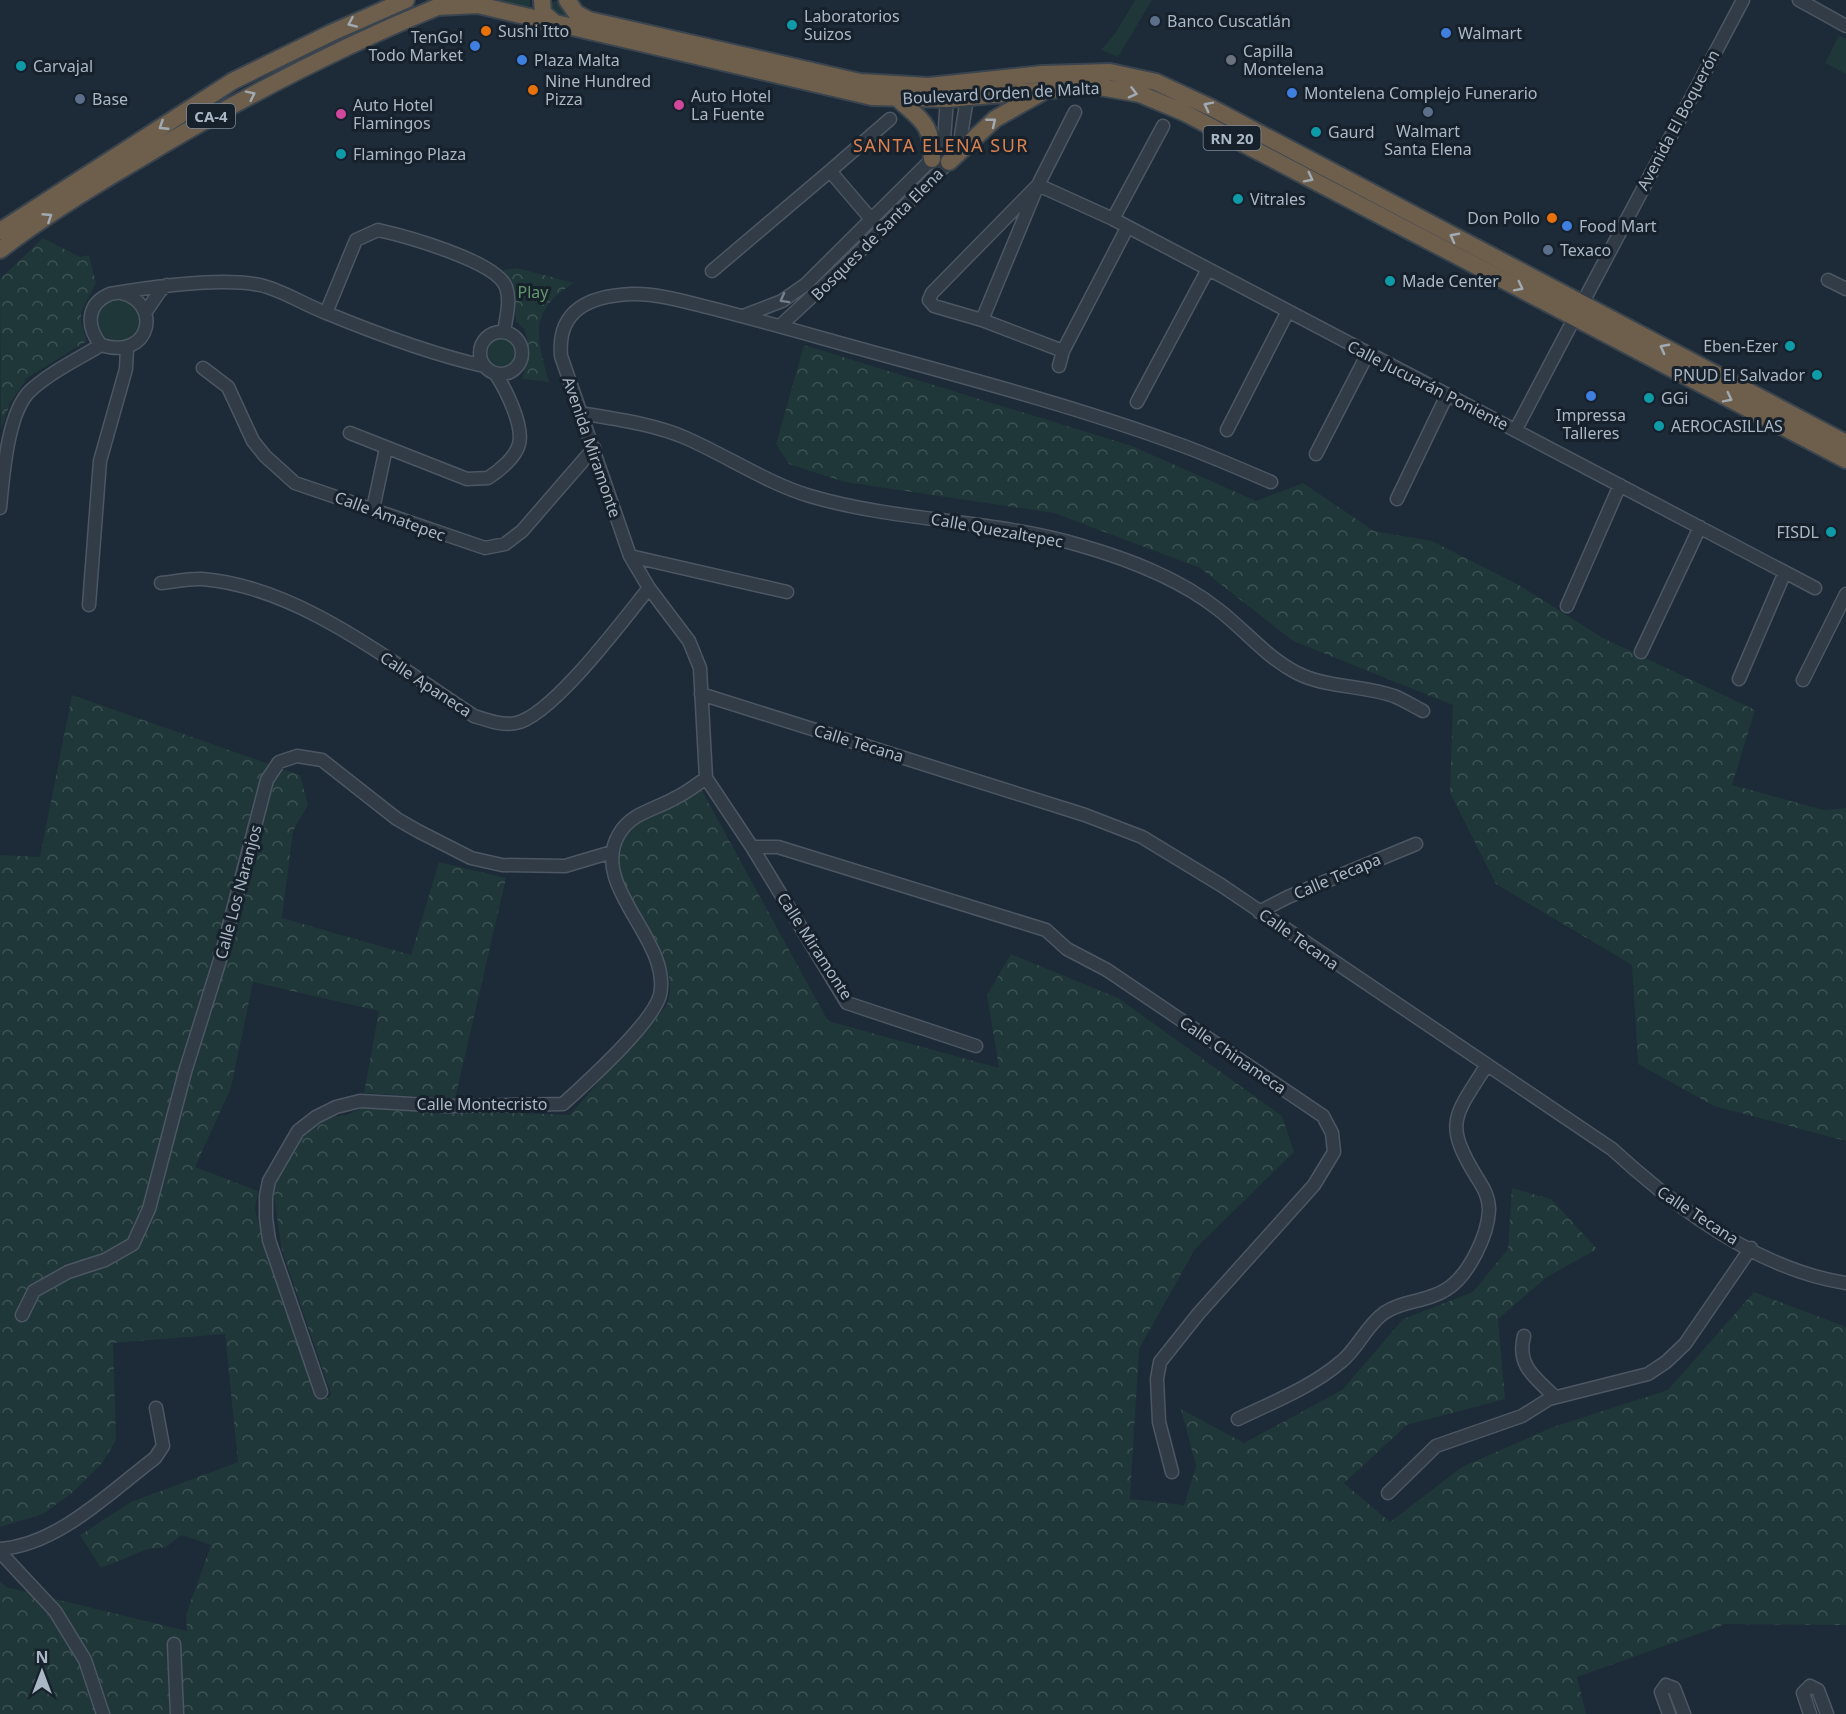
<svg xmlns="http://www.w3.org/2000/svg" width="1846" height="1714" font-family="'Noto Sans',sans-serif">
	<style>
		.green { fill: #1f3738 }
		.forest { fill: url(#forest-crowns) }
		.lines { fill: none; stroke-linecap: round; stroke-linejoin: round }
		.minor-casing { stroke: #4c5763; stroke-width: 15 }
		.highway-casing { stroke: #39444f; stroke-width: 20 }
		.minor { stroke: #313c47; stroke-width: 12 }
		.highway { stroke: #6e5f4d; stroke-width: 16 }
		.oneway { stroke: #a1aab3 }
		.oneway2 { stroke: #74808c }
		.service-dot { fill: #5c6f8a; stroke: #17212c; stroke-width: 2 }
		.culture-dot { fill: #0f9aa8; stroke: #17212c; stroke-width: 2 }
		.food-dot { fill: #e8710a; stroke: #17212c; stroke-width: 2 }
		.shop-dot { fill: #3f7fe0; stroke: #17212c; stroke-width: 2 }
		.worship-dot { fill: #6b7280; stroke: #17212c; stroke-width: 2 }
		.hotel-dot { fill: #d1479c; stroke: #17212c; stroke-width: 2 }
		.labels { text-anchor: middle; dominant-baseline: central; stroke-width: 6; stroke-linejoin: round; paint-order: stroke }
		.shield { fill: #17212c; stroke: #7e8a97; stroke-width: 1.5 }
		.shield-label { font-size: 15px; font-weight: bold; fill: #aab7c5 }
		.poi-label { font-size: 16px; fill: #aab7c5; stroke: #17212c; text-anchor: start }
		.street-label { font-size: 16px; fill: #aab7c5; stroke: #17212c }
		.park-label { font-size: 16px; fill: #619669; stroke: #17212c }
		.neighbourhood-label { font-size: 18px; letter-spacing: 1.5px; fill: #db814f; stroke: #17212c }
	</style>
	<defs>
		<pattern id="forest-crowns" width="20" height="18" patternUnits="userSpaceOnUse" patternTransform="scale(1.5)"><rect width="20" height="18" fill="#1f3738"/><path d="M2 6a3 3 0 1 1 6 0M12 15a3 3 0 1 1 6 0" fill="none" stroke="#3d5253"/></pattern>
	</defs>
	<rect width="100%" height="100%" fill="#1d2a37"/>
	<path class="green" d="M494 0H530L529 12Z
		M1135 0H1152L1118 57 1101 50 1116 32Z
		M557 1 567 15 578 23 551 13 549 3Z
		M1839 35 1846 39V74L1825 63Z
		M95 321a23 23 0 1 1 46 0a23 23 0 1 1-46 0Z
		M485 353a16 16 0 1 1 32 0a16 16 0 1 1-32 0Z"/>
	<path class="forest" d="M43 238 80 257 89 255 96 283 81 312V323L87 341 27 378 10 403 1 430 0 279Z
		M517 268 574 283C528 311 536 336 549 382L522 379 529 355 528 341 524 329 516 321 513 291 503 270Z
		M804 345 1132 446 1256 501 1303 483 1374 531 1432 541 1519 585 1603 638 1755 710 1732 785 1824 810 1846 808V1141L1714 1106 1638 1064 1632 965 1496 884 1450 793 1453 705 1293 641 1200 568 1054 513 845 482 789 464 776 444Z
		M72 695 300 775 308 805 293 831 282 918 411 955 439 862 506 878 455 1099 364 1093 379 1011 253 982 231 1088 195 1167 258 1191 255 1209 264 1243 317 1399 328 1398 331 1394 282 1251 273 1190 302 1134 326 1118 347 1115 364 1107 570 1115C595 1086 620 1057 645 1029 652 1021 666 1010 668 1001 684 943 595 884 623 836 635 817 681 801 702 791L828 1021 999 1068 987 995 1011 954 1118 998 1282 1116 1294 1152 1195 1249 1139 1349 1130 1499 1184 1505 1196 1466 1181 1409 1244 1443 1342 1390 1403 1319 1473 1292 1508 1249 1512 1188 1551 1199 1597 1249 1547 1277 1498 1319 1505 1399 1407 1425 1344 1483 1390 1522 1462 1467 1553 1427 1668 1390 1754 1292 1846 1327V1625L1726 1624 1577 1677 1586 1714H0V1581L6 1587 187 1631 186 1615 211 1545 182 1535 166 1547 148 1549 101 1568 80 1535 131 1502 238 1462 225 1334 113 1343 116 1440 102 1463 72 1493 43 1514 0 1527V855L40 857Z"/>
	<g class="lines">
		<defs>
			<path id="minor" d="M1799 0 1846 26
				M830 171 890 119
				M1038 185 1113 219 1815 588
				M1038 185 932 293 929 300 934 306 982 320 1063 351
				M1113 219 1163 126
				M712 271 830 171 871 219
				M1828 280 1846 289
				M121 293C162 302 152 361 101 345 86 327 86 304 110 294 151 287 219 277 260 285 282 290 303 304 324 312 375 333 430 354 484 366
				M1582 304 1743 0
				M145 313 160 291 167 285
				M326 313 356 240 378 230C405 236 496 261 506 287 511 301 506 318 504 332
				M743 316 782 301 805 285 932 159 944 140 947 99
				M982 320 1038 185 1075 112
				M780 326 849 262 949 162 960 142 967 98
				M480 353a21 21 0 1 1 42 0a21 21 0 1 1-42 0Z
				M1059 366 1063 351 1127 228
				M203 368 228 387 253 441 265 456 295 483 485 548 505 544 522 531 594 448
				M1137 402 1207 271
				M580 413C615 419 654 424 686 438 727 456 769 484 810 496 898 522 991 519 1079 545 1128 559 1179 578 1219 610 1246 631 1266 657 1297 673 1327 688 1362 685 1394 696 1404 700 1413 706 1423 711
				M1516 429 1575 317
				M1227 430 1287 313
				M350 433 467 479 488 478C499 471 516 457 519 444 524 425 505 388 495 373
				M1316 454 1367 355
				M1397 499 1447 395
				M0 508C3 478 7 413 30 391 49 373 78 359 101 345
				M373 509 386 448
				M630 556 787 592
				M161 583C174 582 188 578 202 579 301 587 393 664 474 716 487 720 502 726 516 723 552 716 624 619 649 588
				M89 605 100 461 126 369 127 348
				M1567 606 1620 485
				M1641 652 1700 527
				M1739 679 1785 572
				M1803 680 1846 594
				M701 694 1085 815 1142 837 1221 885 1612 1149C1675 1207 1759 1270 1846 1283
				M752 847H778L1046 930 1067 949 1107 970 1323 1116 1332 1133 1334 1152 1314 1185 1199 1313 1160 1362 1157 1379 1159 1422 1172 1472
				M1259 912 1288 897 1416 844
				M976 1046 847 1003 752 847 706 778 700 668 689 641 649 588 630 556 561 356C557 310 589 296 631 294 655 293 683 301 707 307 746 317 786 328 825 339 943 372 1063 402 1178 444 1209 455 1240 469 1271 482
				M22 1315 34 1291 68 1272 105 1260 133 1244 149 1209 185 1072 220 960 267 780 279 762 297 756 322 760 397 819 418 831 471 858 502 865 565 866 612 852
				M1524 1336C1516 1366 1536 1378 1555 1397
				M321 1392 269 1240 266 1218V1196L269 1181 298 1131 316 1117 336 1107 360 1101 447 1106 563 1104C586 1083 653 1023 660 995 672 940 588 886 619 834 632 812 655 810 675 798 686 793 696 785 706 778
				M1238 1419C1273 1402 1312 1387 1342 1361 1358 1348 1366 1326 1384 1313 1403 1300 1428 1302 1447 1289 1469 1275 1488 1235 1489 1210 1489 1196 1483 1187 1476 1176 1443 1122 1455 1116 1486 1066
				M1388 1493 1436 1446 1522 1416 1549 1399 1648 1374 1666 1362 1685 1344 1751 1248
				M0 1549C58 1545 110 1492 155 1458L163 1446 156 1408
				M0 1552 55 1611 85 1660 103 1714
				M174 1644 177 1714
				M1669 1714 1661 1692 1666 1685 1674 1688 1684 1714
				M1810 1714 1803 1693 1810 1686 1818 1690 1827 1714"/>
			<path id="highway" d="M542 0 543 13 555 23
				M567 0 576 13 589 20 860 82 929 86 1042 74 1110 72 1156 82 1212 108 1846 443
				M437 7 478 5 872 97 947 99 1094 86 1140 94 1183 112 1846 460
				M897 98C922 121 932 123 932 159
				M949 162 995 119 1041 93
				M0 231 233 81 331 33 406 0
				M0 250C44 216 93 186 141 158 239 99 341 46 447 3"/>
		</defs>
		<use href="#minor" class="minor-casing"/>
		<use href="#highway" class="highway-casing"/>
		<use href="#minor" class="minor"/>
		<use href="#highway" class="highway"/>
	</g>
	<defs><path id="oneway-chevron" d="M-2-3.5L2.5 0L-2 3.5" fill="none" stroke-width="1.6" stroke-linecap="round" stroke-linejoin="round" transform="scale(1.5)"/></defs>
	<g class="oneway">
		<use href="#oneway-chevron" transform="translate(352 23) rotate(156)"/>
		<use href="#oneway-chevron" transform="translate(1133 93) rotate(14)"/>
		<use href="#oneway-chevron" transform="translate(251 95) rotate(-26)"/>
		<use href="#oneway-chevron" transform="translate(1208 106) rotate(-153)"/>
		<use href="#oneway-chevron" transform="translate(992 122) rotate(-39)"/>
		<use href="#oneway-chevron" transform="translate(163 126) rotate(147)"/>
		<use href="#oneway-chevron" transform="translate(1309 178) rotate(27)"/>
		<use href="#oneway-chevron" transform="translate(48 217) rotate(-33)"/>
		<use href="#oneway-chevron" transform="translate(1454 237) rotate(-152)"/>
		<use href="#oneway-chevron" transform="translate(1519 287) rotate(27)"/>
		<use href="#oneway-chevron" transform="translate(1664 348) rotate(-152)"/>
		<use href="#oneway-chevron" transform="translate(1728 398) rotate(27)"/>
	</g>
	<use class="oneway2" href="#oneway-chevron" transform="translate(784 299) rotate(151)"/>
	<g class="service-dot">
		<circle cx="1155" cy="21" r="6"/>
		<circle cx="80" cy="99" r="6"/>
		<circle cx="1428" cy="112" r="6"/>
		<circle cx="1548" cy="250" r="6"/>
	</g>
	<g class="culture-dot">
		<circle cx="792" cy="25" r="6"/>
		<circle cx="21" cy="66" r="6"/>
		<circle cx="1316" cy="132" r="6"/>
		<circle cx="341" cy="154" r="6"/>
		<circle cx="1238" cy="199" r="6"/>
		<circle cx="1390" cy="281" r="6"/>
		<circle cx="1790" cy="346" r="6"/>
		<circle cx="1817" cy="375" r="6"/>
		<circle cx="1649" cy="398" r="6"/>
		<circle cx="1659" cy="426" r="6"/>
		<circle cx="1831" cy="532" r="6"/>
	</g>
	<g class="food-dot">
		<circle cx="486" cy="31" r="6"/>
		<circle cx="533" cy="90" r="6"/>
		<circle cx="1552" cy="218" r="6"/>
	</g>
	<g class="shop-dot">
		<circle cx="1446" cy="33" r="6"/>
		<circle cx="475" cy="46" r="6"/>
		<circle cx="522" cy="60" r="6"/>
		<circle cx="1292" cy="93" r="6"/>
		<circle cx="1567" cy="226" r="6"/>
		<circle cx="1591" cy="396" r="6"/>
	</g>
	<circle class="worship-dot" cx="1231" cy="60" r="6"/>
	<g class="hotel-dot">
		<circle cx="679" cy="105" r="6"/>
		<circle cx="341" cy="114" r="6"/>
	</g>
	<g class="labels">
		<g class="shield">
			<rect x="187" y="104" width="48" height="24" rx="4.5"/>
			<rect x="1203.5" y="126" width="57" height="24" rx="4.5"/>
		</g>
		<g class="shield-label">
			<text x="211" y="116">CA-4</text>
			<text x="1232" y="138">RN 20</text>
		</g>
		<g class="poi-label">
			<text x="804" y="16">Laboratorios<tspan x="804" dy="18">Suizos</tspan></text>
			<text x="1167" y="21">Banco Cuscatlán</text>
			<text x="498" y="31">Sushi Itto</text>
			<text x="1458" y="33">Walmart</text>
			<text x="463" y="37" text-anchor="end">TenGo!<tspan x="463" dy="18">Todo Market</tspan></text>
			<text x="1243" y="51">Capilla<tspan x="1243" dy="18">Montelena</tspan></text>
			<text x="534" y="60">Plaza Malta</text>
			<text x="33" y="66">Carvajal</text>
			<text x="545" y="81">Nine Hundred<tspan x="545" dy="18">Pizza</tspan></text>
			<text x="1304" y="93">Montelena Complejo Funerario</text>
			<text x="691" y="96">Auto Hotel<tspan x="691" dy="18">La Fuente</tspan></text>
			<text x="92" y="99">Base</text>
			<text x="353" y="105">Auto Hotel<tspan x="353" dy="18">Flamingos</tspan></text>
			<text x="1428" y="131" text-anchor="middle">Walmart<tspan x="1428" dy="18">Santa Elena</tspan></text>
			<text x="1328" y="132">Gaurd</text>
			<text x="353" y="154">Flamingo Plaza</text>
			<text x="1250" y="199">Vitrales</text>
			<text x="1540" y="218" text-anchor="end">Don Pollo</text>
			<text x="1579" y="226">Food Mart</text>
			<text x="1560" y="250">Texaco</text>
			<text x="1402" y="281">Made Center</text>
			<text x="1778" y="346" text-anchor="end">Eben-Ezer</text>
			<text x="1805" y="375" text-anchor="end">PNUD El Salvador</text>
			<text x="1661" y="398">GGi</text>
			<text x="1591" y="415" text-anchor="middle">Impressa<tspan x="1591" dy="18">Talleres</tspan></text>
			<text x="1671" y="426">AEROCASILLAS</text>
			<text x="1819" y="532" text-anchor="end">FISDL</text>
		</g>
		<g class="street-label">
			<text transform="translate(1001 93) rotate(-3)">Boulevard Orden de Malta</text>
			<text transform="translate(1678 120) rotate(-62)">Avenida El Boquerón</text>
			<text transform="translate(877 234) rotate(-45)">Bosques de Santa Elena</text>
			<text transform="translate(1428 385) rotate(27)">Calle Jucuarán Poniente</text>
			<text transform="translate(592 447) rotate(71)">Avenida Miramonte</text>
			<text transform="translate(390 516) rotate(20)">Calle Amatepec</text>
			<text transform="translate(997 530) rotate(10)">Calle Quezaltepec</text>
			<text transform="translate(426 684) rotate(33)">Calle Apaneca</text>
			<text transform="translate(859 743) rotate(17)">Calle Tecana</text>
			<text transform="translate(1337 876) rotate(-23)">Calle Tecapa</text>
			<text transform="translate(238 892) rotate(-75)">Calle Los Naranjos</text>
			<text transform="translate(1299 939) rotate(35)">Calle Tecana</text>
			<text transform="translate(815 946) rotate(57)">Calle Miramonte</text>
			<text transform="translate(1233 1055) rotate(34)">Calle Chinameca</text>
			<text x="482" y="1104">Calle Montecristo</text>
			<text transform="translate(1698 1215) rotate(33)">Calle Tecana</text>
		</g>
		<g class="park-label">
			<text x="533" y="292">Play</text>
		</g>
		<g class="neighbourhood-label">
			<text x="941" y="145">SANTA ELENA SUR</text>
		</g>
	</g>
	<g transform="translate(42 1672)" stroke="#17212c" stroke-width="4.5" paint-order="stroke">
	<path d="M0-4.5L10 22L0 15L-10 22Z" fill="#aab7c5"/>
	<text y="-9" font-size="16" font-weight="bold" text-anchor="middle" fill="#aab7c5">N</text>
	</g>
</svg>
